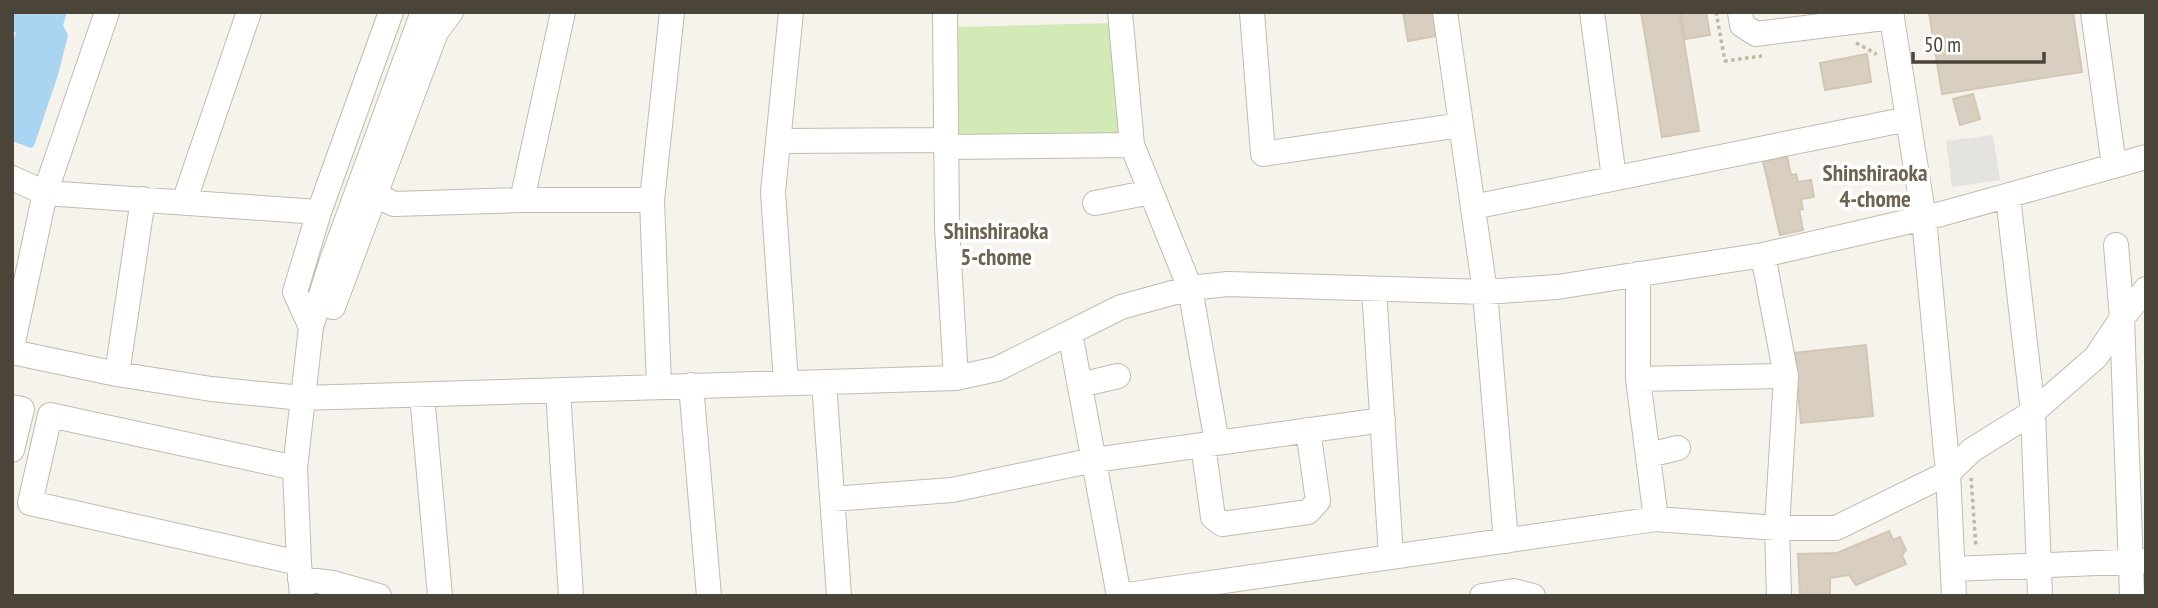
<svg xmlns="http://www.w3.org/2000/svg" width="2158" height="608" font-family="'PT Sans Narrow',sans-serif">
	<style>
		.green { fill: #d2eab5 }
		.parking { fill: #e5e3e0 }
		.water { fill: #a9d4f2 }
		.building { fill: #d8cfc1; stroke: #d3c7b4; stroke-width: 2 }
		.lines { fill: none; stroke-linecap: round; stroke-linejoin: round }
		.minor-casing { stroke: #c2bbae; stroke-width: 26 }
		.path { stroke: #c4b79f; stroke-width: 3.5; stroke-dasharray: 3.5 3.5; stroke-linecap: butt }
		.minor { stroke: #fff; stroke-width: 24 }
		.labels { text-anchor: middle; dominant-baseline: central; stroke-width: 7; stroke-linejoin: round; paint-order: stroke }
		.neighbourhood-label { font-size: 23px; font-weight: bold; fill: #6e6250; stroke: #fff }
	</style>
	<rect width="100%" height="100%" fill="#f6f3ec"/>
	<path class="green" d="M1114 23 1122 137 954 141 956 27Z"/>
	<path class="parking" d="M1993 135 2000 180 1952 187 1946 141Z"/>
	<path class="water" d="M12 12H67L63 25 68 35 58 75 34 146 31 148 12 141V44L16 33 12 31Z"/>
	<path class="building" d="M1403 12H1438L1442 35 1408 41Z
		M1641 12H1679L1699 131 1662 137Z
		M1681 12H1706L1710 35 1685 39Z
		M1929 12H2073L2082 72 1942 94Z
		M1867 54 1871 82 1825 90 1820 63Z
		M1973 94 1980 119 1960 125 1953 99Z
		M1787 156 1791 175 1796 174 1798 182 1811 180 1814 197 1801 199 1803 209 1799 210 1803 230 1780 235 1763 161Z
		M1866 345 1873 416 1801 423 1794 353Z
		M1889 531 1893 540 1900 537 1906 550 1902 555 1906 564 1856 585 1849 575 1830 578V596H1800L1798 554 1837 553Z"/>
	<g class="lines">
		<defs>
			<path id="minor" d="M945 12 947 227 956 378
				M1120 12 1132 145 1190 288 1217 443
				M1252 12 1263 154 1461 125
				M1445 12 1485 292 1506 541
				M1592 12 1614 178
				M1740 12 1742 25 1756 34 1892 17
				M1891 12 1924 219 1948 473 1954 596
				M2093 12 2114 166
				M778 141 946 140
				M946 147 1132 145
				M12 178 45 193 319 212
				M374 194 394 204 522 200H652
				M2008 197 2033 412 2040 596
				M522 200 563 12
				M184 202 249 12
				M1095 203 1151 192
				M1473 207 1908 119
				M2116 245 2122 318 2132 596
				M1763 255 1786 376 1777 528 1779 596
				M1638 274V379L1656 519
				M1374 289 1391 556
				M333 307 436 32 451 12
				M311 327 295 292 319 212 391 12
				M1070 333 1119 596
				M12 347 45 193 107 12
				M12 352 117 374 211 389 302 398 956 378 997 369 1121 307 1190 288 1228 284 1485 292 1557 287 1763 255 1941 214 2146 157
				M117 374 143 199
				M1638 379 1786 376
				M824 382 839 596
				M786 383 773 192 791 12
				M691 385 709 596
				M1080 385 1118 376
				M659 386 652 200 672 12
				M558 391 571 596
				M422 395 440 596
				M12 407 22 409 12 450
				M1203 445 1213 517 1222 524 1308 512 1318 501 1308 430
				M1648 455 1678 448
				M295 468 50 415 30 503 299 563
				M832 499 952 490 1094 460 1383 420
				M1953 569 2145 561
				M300 579 333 583 379 596
				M302 596 299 563 295 468 311 327 331 263 423 12
				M1120 596 1656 519 1777 528H1836L1948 473 1972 450 2033 412 2096 357 2122 318 2146 289
				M1482 596 1514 591 1533 596"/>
		</defs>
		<use href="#minor" class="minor-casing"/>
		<path class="path" d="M1716 12 1725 61 1762 56
			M1856 43 1875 53 1876 55
			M1971 478 1976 547"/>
		<use href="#minor" class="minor"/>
	</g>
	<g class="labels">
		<g class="neighbourhood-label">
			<text x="1875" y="172">Shinshiraoka<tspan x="1875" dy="26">4-chome</tspan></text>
			<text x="996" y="230">Shinshiraoka<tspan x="996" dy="26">5-chome</tspan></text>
		</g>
	</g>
	<rect width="2158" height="608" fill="none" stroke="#4b4439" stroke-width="28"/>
	<path d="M1913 52v10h131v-10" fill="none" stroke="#4b4439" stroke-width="3.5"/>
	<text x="1924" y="52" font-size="21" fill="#4b4439" stroke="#ffffff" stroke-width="5" paint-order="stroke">50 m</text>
</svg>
